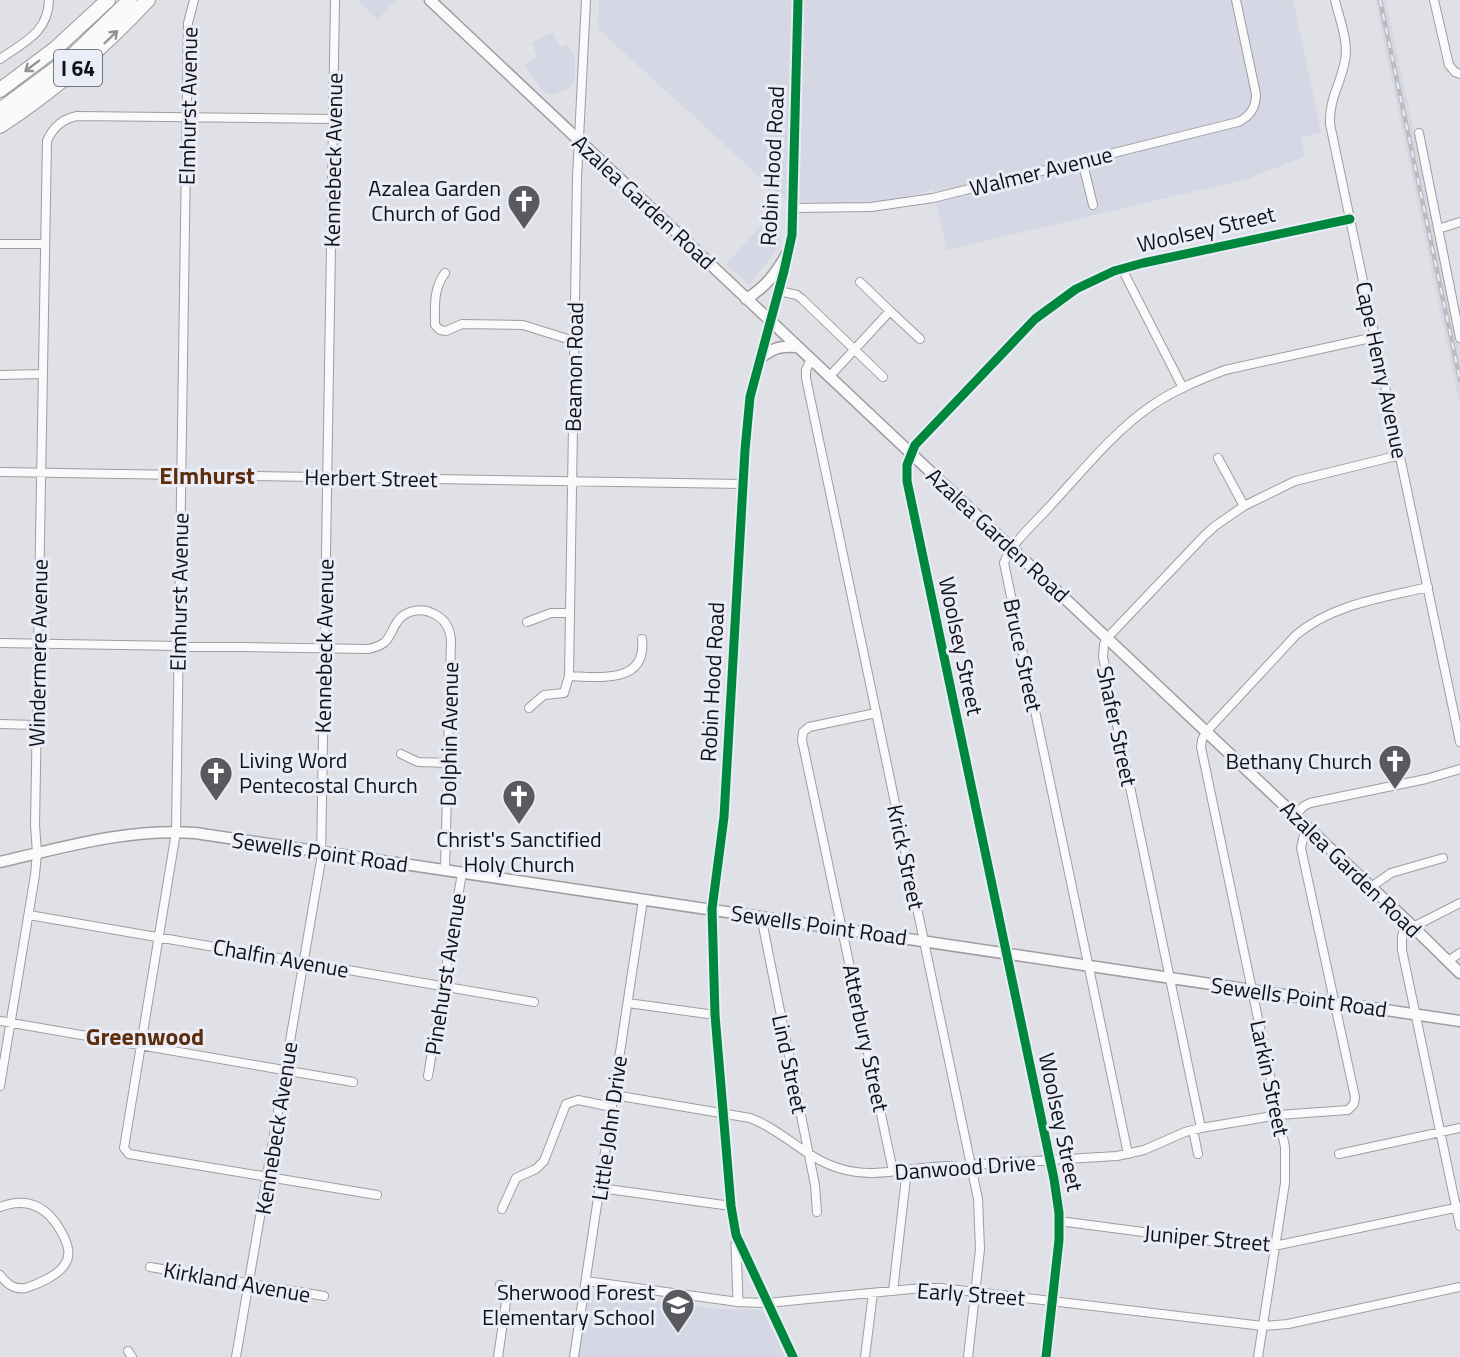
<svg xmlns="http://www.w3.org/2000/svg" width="1460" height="1357" font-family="'Titillium Web',sans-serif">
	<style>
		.built { fill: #d5d7e4 }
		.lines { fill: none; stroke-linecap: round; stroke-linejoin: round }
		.minor-casing { stroke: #9d9da2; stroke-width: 10 }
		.tertiary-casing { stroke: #9d9da2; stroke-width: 11 }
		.secondary-casing { stroke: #9d9da2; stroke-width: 13 }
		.motorway-casing { stroke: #9d9da2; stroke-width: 16 }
		.minor { stroke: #fafafb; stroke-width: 8 }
		.tertiary { stroke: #fafafb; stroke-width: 9 }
		.secondary { stroke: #fafafb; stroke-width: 10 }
		.motorway { stroke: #fafafb; stroke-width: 14 }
		.rail-casing { stroke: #bbbbbc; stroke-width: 4.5 }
		.rail { stroke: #eaecf7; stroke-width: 2; stroke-dasharray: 7; stroke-linecap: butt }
		.cycleway-casing { stroke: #eaecf7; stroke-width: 13 }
		.cycleway { stroke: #00873e; stroke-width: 9 }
		.oneway { stroke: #919294 }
		.labels { text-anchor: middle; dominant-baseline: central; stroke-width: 6; stroke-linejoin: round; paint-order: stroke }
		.shield { fill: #eaecf7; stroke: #52535a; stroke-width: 1.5 }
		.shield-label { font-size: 21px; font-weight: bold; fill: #111216 }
		.street-label { font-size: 22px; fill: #111216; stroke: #eaecf7 }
		.poi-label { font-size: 22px; fill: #111216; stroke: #eaecf7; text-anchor: end }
		.neighbourhood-label { font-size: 24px; font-weight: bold; fill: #5d2e0e; stroke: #eaecf7 }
	</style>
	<rect width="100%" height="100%" fill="#e0e1e7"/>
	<path class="built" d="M358 0H396L378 19Z
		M599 0H1293L1321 132 1301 138 1305 156 1247 179 947 250 933 189 897 200 846 204 786 201 598 29Z
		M1375 0H1386L1460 350V406Z
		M553 32 560 47 568 44 575 58V78L570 88 552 95 543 91 524 64 537 57 532 43Z
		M766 220 781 233 780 246 749 285 726 264Z
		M589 1291 717 1309 762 1310 785 1357H578Z"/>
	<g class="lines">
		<defs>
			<path id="minor" d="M194 0 188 23 176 832 124 1148 129 1154 377 1195
				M1335 0C1339 18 1349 42 1345 60 1341 84 1329 98 1330 124L1460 742
				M1434 0 1449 65 1455 72 1460 74
				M0 59C24 42 48 33 49 0
				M1419 133 1460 338
				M1082 160 1093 205
				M794 208 871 207 933 198 1238 122C1251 116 1256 107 1256 94L1236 0
				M1438 229 1460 222
				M0 244H44
				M1122 269 1183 388
				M445 273C433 289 435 306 435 325L440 330 446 331 462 324 523 325 574 341
				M860 282 890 311
				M779 291 797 295 802 299 883 377
				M811 359 806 370V378L978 1199 980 1249 968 1357
				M0 375 42 374
				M829 377 890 311 920 339
				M1218 458 1244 506
				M0 472 742 484
				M527 622 551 613H570
				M0 643 368 649C374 648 380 646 385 642 391 636 392 629 397 622 405 610 422 607 434 614 445 619 450 629 451 640L445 870
				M569 676C600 677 647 684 642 639
				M529 708 544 695 564 693 569 676 577 178 586 0
				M876 713 809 727 803 732 802 740 893 1171
				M0 724 36 725
				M401 754 418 762 448 763
				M1295 815 1304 806 1310 803 1426 779 1460 769
				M1371 887 1391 873 1443 858
				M29 915 534 1002
				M761 916 815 1185 817 1212
				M1407 921 1402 936V950L1460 1226
				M1413 927 1460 903
				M1448 961 1460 953
				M628 1003 715 1015
				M0 1021 353 1082
				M428 1076 462 873
				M0 1086 35 875 37 853 35 825 47 141C53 127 62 119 77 116L334 119
				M614 1095 750 1118C783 1130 807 1160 842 1169 871 1178 903 1169 933 1167 994 1163 1055 1160 1117 1156L1144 1150 1185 1132 1201 1128 1279 1115 1348 1110 1354 1104 1355 1097 1301 848 1306 825
				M1201 1128 1103 657 1104 644 1110 635 1204 536 1215 526 1244 506 1295 481 1400 455
				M1193 1130 1198 1154
				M1128 1154 1004 563C1011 543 1036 522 1050 506 1082 472 1112 433 1151 406 1174 390 1199 380 1225 370L1375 337
				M1339 1154 1460 1128
				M600 1188 731 1206
				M0 1207C31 1195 51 1210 64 1237 68 1246 71 1255 65 1264 59 1275 38 1284 26 1288 14 1290 7 1284 0 1275
				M502 1209 516 1178 536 1169 544 1161 566 1104 578 1100 612 1107
				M1059 1221 1265 1248 1460 1207
				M150 1267 324 1296
				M586 1281 738 1302 767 1303 922 1288H941L1263 1326 1288 1324 1460 1287
				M893 1291 906 1178
				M128 1351 132 1357
				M236 1357 321 860 335 0
				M498 1357 506 1302 500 1285
				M574 1357 643 900
				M865 1357 873 1293
				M1046 1357 1059 1240V1213L1054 1179 907 481V465L915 445 1035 319 1076 289 1114 271 1143 263 1350 219
				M1258 1357 1285 1183V1147L1201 747 1202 740 1206 732 1296 635C1333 604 1382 598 1428 587"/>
			<path id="tertiary" d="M736 1244 738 1302
				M793 1357 736 1235 731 1206 715 1015 712 909 724 817 745 450 750 397 784 271 792 235 798 0"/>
			<path id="secondary" d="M430 0 1407 921 1460 973
				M746 299C766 287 777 272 788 252
				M762 357C774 347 782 346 798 347
				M0 862C65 847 128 828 195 833L1460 1021"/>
			<path id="motorway" d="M0 90 56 48 108 0
				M0 110 69 59 130 0
				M0 126C55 90 103 48 148 0"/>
		</defs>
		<use href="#minor" class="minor-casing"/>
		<use href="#tertiary" class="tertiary-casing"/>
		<use href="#secondary" class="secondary-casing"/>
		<use href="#motorway" class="motorway-casing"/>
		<use href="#minor" class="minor"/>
		<use href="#tertiary" class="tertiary"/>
		<use href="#secondary" class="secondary"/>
		<use href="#motorway" class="motorway"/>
		<defs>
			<path id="rail" d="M1380 0 1460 380"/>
		</defs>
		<use href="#rail" class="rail-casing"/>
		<use href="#rail" class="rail"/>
		<defs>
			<path id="cycleway" d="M793 1357 736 1235 731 1206 715 1015 712 909 724 817 745 450 750 397 784 271 792 235 798 0
				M1046 1357 1059 1240V1213L1054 1179 907 481V465L915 445 1035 319 1076 289 1114 271 1143 263 1350 219"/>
		</defs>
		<use href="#cycleway" class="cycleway-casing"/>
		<use href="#cycleway" class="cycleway"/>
	</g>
	<defs><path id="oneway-shaft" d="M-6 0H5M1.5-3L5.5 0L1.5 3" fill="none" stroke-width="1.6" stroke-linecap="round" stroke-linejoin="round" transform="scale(1.5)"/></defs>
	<g class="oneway">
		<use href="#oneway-shaft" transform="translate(111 37) rotate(-44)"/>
		<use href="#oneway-shaft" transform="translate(32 66) rotate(143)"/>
	</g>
	<defs>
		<symbol id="church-pin" viewBox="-11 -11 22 30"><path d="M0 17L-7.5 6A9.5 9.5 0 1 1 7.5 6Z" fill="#595a5f" stroke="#eaecf7"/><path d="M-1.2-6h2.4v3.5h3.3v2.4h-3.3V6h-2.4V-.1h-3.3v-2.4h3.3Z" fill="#fff"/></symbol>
		<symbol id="school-pin" viewBox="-11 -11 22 30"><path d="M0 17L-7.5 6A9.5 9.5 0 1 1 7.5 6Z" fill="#595a5f" stroke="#eaecf7"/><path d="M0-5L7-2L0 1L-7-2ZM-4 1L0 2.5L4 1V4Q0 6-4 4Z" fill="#fff"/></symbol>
	</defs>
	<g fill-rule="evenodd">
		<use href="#church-pin" x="505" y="182" width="38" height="52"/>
		<use href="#church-pin" x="1376" y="742" width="38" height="52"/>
		<use href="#church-pin" x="197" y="754" width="38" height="52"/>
		<use href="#church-pin" x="500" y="777" width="38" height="52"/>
		<use href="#school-pin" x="659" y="1286" width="38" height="52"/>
	</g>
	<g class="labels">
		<rect class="shield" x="54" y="50" width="48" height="36" rx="4.5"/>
		<g class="shield-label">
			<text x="78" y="68">I 64</text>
		</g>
		<g class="street-label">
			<text transform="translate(188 106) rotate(-89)">Elmhurst Avenue</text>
			<text transform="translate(333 160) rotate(-89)">Kennebeck Avenue</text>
			<text transform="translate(772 166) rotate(-87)">Robin Hood Road</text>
			<text transform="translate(1041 171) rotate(-14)">Walmer Avenue</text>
			<text transform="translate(644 202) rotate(43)">Azalea Garden Road</text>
			<text transform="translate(1206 229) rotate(-13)">Woolsey Street</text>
			<text transform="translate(574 367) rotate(-89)">Beamon Road</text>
			<text transform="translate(1382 370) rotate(78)">Cape Henry Avenue</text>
			<text transform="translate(371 478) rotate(1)">Herbert Street</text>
			<text transform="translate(998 535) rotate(43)">Azalea Garden Road</text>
			<text transform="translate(179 592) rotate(-89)">Elmhurst Avenue</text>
			<text transform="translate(324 646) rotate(-89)">Kennebeck Avenue</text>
			<text transform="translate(961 646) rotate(78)">Woolsey Street</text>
			<text transform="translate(38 653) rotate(-89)">Windermere Avenue</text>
			<text transform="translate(1023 655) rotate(78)">Bruce Street</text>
			<text transform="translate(712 682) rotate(-87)">Robin Hood Road</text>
			<text transform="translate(1117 726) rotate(78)">Shafer Street</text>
			<text transform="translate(449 734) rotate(-89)">Dolphin Avenue</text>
			<text transform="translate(320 852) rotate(8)">Sewells Point Road</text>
			<text transform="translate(906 857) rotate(78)">Krick Street</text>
			<text transform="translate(1351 869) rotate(44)">Azalea Garden Road</text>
			<text transform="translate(819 925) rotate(8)">Sewells Point Road</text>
			<text transform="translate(281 958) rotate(10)">Chalfin Avenue</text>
			<text transform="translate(445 974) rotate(-81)">Pinehurst Avenue</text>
			<text transform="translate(1299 997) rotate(8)">Sewells Point Road</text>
			<text transform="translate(866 1038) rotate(78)">Atterbury Street</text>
			<text transform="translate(790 1064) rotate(78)">Lind Street</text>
			<text transform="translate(1270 1078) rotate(78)">Larkin Street</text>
			<text transform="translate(1061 1122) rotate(78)">Woolsey Street</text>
			<text transform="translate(276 1128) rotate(-81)">Kennebeck Avenue</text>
			<text transform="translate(609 1128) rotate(-82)">Little John Drive</text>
			<text transform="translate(965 1167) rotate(-4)">Danwood Drive</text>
			<text transform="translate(1207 1238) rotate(5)">Juniper Street</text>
			<text transform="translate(237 1282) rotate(10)">Kirkland Avenue</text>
			<text transform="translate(971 1294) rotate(4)">Early Street</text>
		</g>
		<g class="poi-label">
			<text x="501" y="188">Azalea Garden<tspan x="501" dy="25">Church of God</tspan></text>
			<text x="239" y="760" text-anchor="start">Living Word<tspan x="239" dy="25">Pentecostal Church</tspan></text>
			<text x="1372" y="761">Bethany Church</text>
			<text x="519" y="839" text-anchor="middle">Christ's Sanctified<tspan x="519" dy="25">Holy Church</tspan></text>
			<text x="655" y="1292">Sherwood Forest<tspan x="655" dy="25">Elementary School</tspan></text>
		</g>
		<g class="neighbourhood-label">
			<text x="207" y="475">Elmhurst</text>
			<text x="145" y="1036">Greenwood</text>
		</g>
	</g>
</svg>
